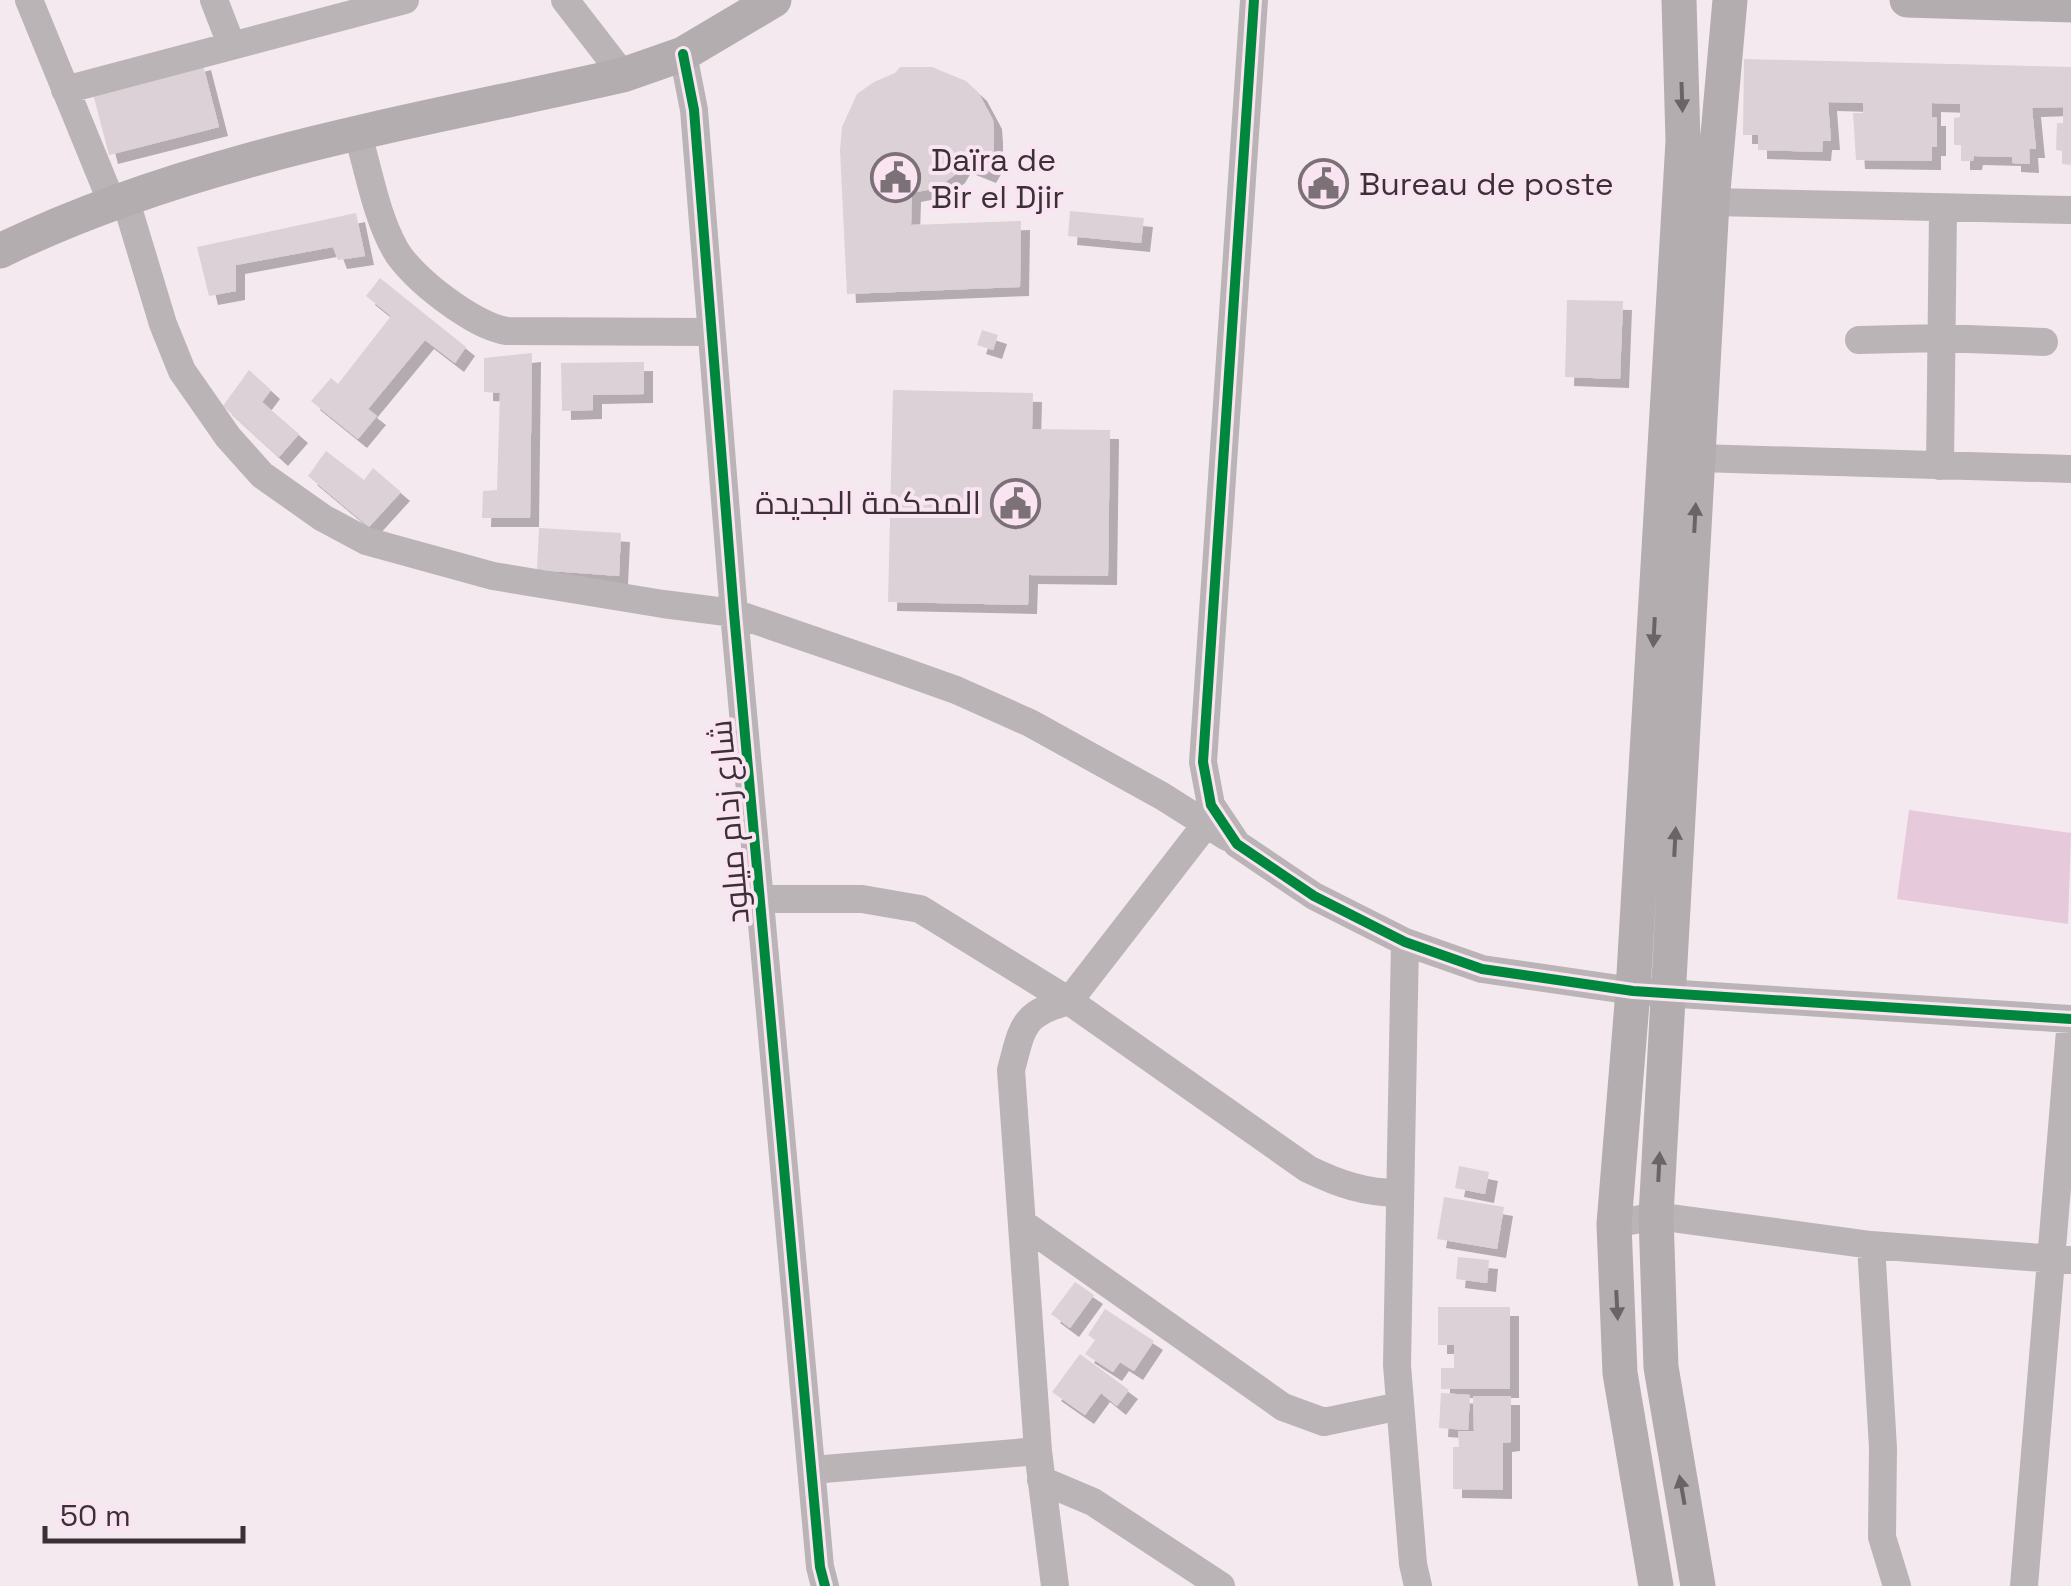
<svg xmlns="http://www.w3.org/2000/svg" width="2071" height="1586" font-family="'Space Grotesk',Cairo,sans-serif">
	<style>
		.green { fill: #e6c9db }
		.building { fill: #dbd1d7; filter: url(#shadow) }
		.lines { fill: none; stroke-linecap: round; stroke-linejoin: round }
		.minor { stroke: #bab4b7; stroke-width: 28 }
		.major { stroke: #b4adb0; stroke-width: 35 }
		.cycleway-casing { stroke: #fae4f1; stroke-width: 16 }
		.cycleway { stroke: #00873e; stroke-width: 10 }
		.oneway { fill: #6b6367 }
		.labels { text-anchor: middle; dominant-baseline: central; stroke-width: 8; stroke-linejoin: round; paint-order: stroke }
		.poi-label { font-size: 32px; fill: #3a3136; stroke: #fae4f1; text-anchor: start }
		.street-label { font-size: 32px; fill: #3a3136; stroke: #fae4f1 }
	</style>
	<defs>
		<filter id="shadow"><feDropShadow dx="9" dy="9" stdDeviation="0" flood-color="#0004"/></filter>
	</defs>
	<rect width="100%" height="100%" fill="#f5e9f0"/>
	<path class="green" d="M1909 810 2071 833 2068 924 1897 899Z"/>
	<path class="building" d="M1744 59 2071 67V165L2062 164V151L2056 150 2057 123H2063V107L2032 108 2036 149H2029L2030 164 2012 163V157L1974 156 1973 161H1961V145H1954V118L1960 117V104L1932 103V117H1937V147H1932V161L1856 160 1853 113H1863V103L1828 102 1831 141H1823L1822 152 1758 150V135H1743Z
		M202 61 219 127 109 155 92 90Z
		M900 67H932L966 81 978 92 993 120 994 134V162L987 174 962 164 956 174 937 188 912 193 911 225 1021 221 1020 287 847 294 840 150 842 127 857 94 874 82 895 73Z
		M1070 211 1144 218 1141 243 1068 236Z
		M356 213 365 256 338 260 333 247 236 265V291L209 296 197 247Z
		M380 278 466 347 455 363 425 340 368 409 377 416 358 439 311 401 331 378 338 384 391 316 366 296Z
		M1567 300 1623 301 1620 379 1565 377Z
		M982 330 998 335 993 350 977 345Z
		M532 353 530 518H482L483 491 497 490 500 393 484 392V358Z
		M644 362V394L593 395V410L562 411 561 363Z
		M249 370 271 390 262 402 299 434 279 457 223 406Z
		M893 390 1033 393 1032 429 1110 430 1108 576 1029 575 1028 605 888 602Z
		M326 451 364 480 373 468 401 492 369 527 308 476Z
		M539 528 621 533 619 576 537 570Z
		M1459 1166 1489 1172 1485 1194 1455 1188Z
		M1444 1197 1504 1207 1497 1249 1437 1239Z
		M1458 1257 1489 1260 1487 1283 1456 1279Z
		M1075 1282 1094 1295 1070 1328 1051 1314Z
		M1438 1307H1510V1389H1441V1368H1454V1345H1438Z
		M1105 1309 1154 1341 1134 1371 1120 1362 1113 1372 1085 1354 1095 1340 1088 1335Z
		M1080 1354 1129 1390 1117 1406 1101 1393 1085 1415 1052 1392Z
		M1441 1393 1470 1395 1468 1430 1439 1428Z
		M1473 1396H1511V1442L1503 1443V1490L1453 1489V1447H1459L1458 1431H1474Z"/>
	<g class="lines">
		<path class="minor" d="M29 0 112 203
			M214 0 231 44
			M565 0 623 75
			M1254 0 1203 762 1211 805 1237 844 1314 896 1405 942 1482 969 1633 991 2071 1019
			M683 54 694 110 734 613 820 1567 825 1586
			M65 90 405 0
			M358 135C369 172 376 215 395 249 410 277 475 327 507 331L710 332
			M125 198 163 324 182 371 228 437 262 475 323 518 366 541 493 576 663 604 734 613 897 669 956 690 1030 723 1162 796 1227 837
			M1712 202 2071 210
			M1859 340 1941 338 2044 342
			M1698 458 2071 469
			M1940 466 1943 210
			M762 899H862L920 909 1069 1001 1308 1169C1339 1184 1365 1193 1400 1193
			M1405 942 1397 1365 1413 1564 1418 1586
			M1022 1223 1283 1407 1324 1422 1400 1406
			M1614 1224 1656 1216 1871 1245 2069 1260
			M1871 1245 1883 1448 1882 1537 1897 1586
			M812 1470 1038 1451
			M1041 1480 1093 1502 1221 1586
			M1055 1586 1038 1451 1011 1070C1023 1025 1022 1014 1069 1001L1207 823
			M2024 1586 2071 1019"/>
		<path class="major" d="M1907 0 2071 5
			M0 251C192 157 416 122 623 75L683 54 774 0
			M1656 1586 1620 1373 1614 1224 1633 991 1683 141 1679 0
			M1698 1586 1661 1367 1656 1216 1712 202 1730 0"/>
		<defs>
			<path id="cycleway" d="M1254 0 1203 762 1211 805 1237 844 1314 896 1405 942 1482 969 1633 991 2071 1019
				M683 54 694 110 734 613 820 1567 825 1586"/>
		</defs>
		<use href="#cycleway" class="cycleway-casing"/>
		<use href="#cycleway" class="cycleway"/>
	</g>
	<defs><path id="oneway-solid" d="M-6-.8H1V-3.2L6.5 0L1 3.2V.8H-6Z" transform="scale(2.5)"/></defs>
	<g class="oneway">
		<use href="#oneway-solid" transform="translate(1682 97) rotate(88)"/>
		<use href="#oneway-solid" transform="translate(1695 518) rotate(-87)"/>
		<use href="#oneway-solid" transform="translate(1654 632) rotate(93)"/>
		<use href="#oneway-solid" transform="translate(1675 842) rotate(-87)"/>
		<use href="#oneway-solid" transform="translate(1659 1167) rotate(-87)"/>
		<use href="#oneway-solid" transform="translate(1617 1305) rotate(87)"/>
		<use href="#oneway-solid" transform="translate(1682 1490) rotate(-100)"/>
	</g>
	<defs>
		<symbol id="civic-ring" viewBox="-11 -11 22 22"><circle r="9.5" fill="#fae4f1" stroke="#7b7177" stroke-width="1.5"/><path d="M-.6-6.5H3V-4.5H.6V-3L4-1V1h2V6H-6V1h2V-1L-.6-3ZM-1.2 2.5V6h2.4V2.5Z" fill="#7b7177"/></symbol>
	</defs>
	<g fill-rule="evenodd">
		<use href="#civic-ring" x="868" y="150" width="55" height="55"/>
		<use href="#civic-ring" x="1296" y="156" width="55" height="55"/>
		<use href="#civic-ring" x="988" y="476" width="55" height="55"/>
	</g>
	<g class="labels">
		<g class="poi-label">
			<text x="931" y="160">Daïra de<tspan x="931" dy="37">Bir el Djir</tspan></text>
			<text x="1359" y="184">Bureau de poste</text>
			<text x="981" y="503" text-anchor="end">المحكمة الجديدة</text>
		</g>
		<g class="street-label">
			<text transform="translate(729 822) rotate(-95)">شارع زدام ميلود</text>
		</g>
	</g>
	<path d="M45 1526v15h198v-15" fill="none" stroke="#3a3136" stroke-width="5"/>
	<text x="60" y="1526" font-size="30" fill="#3a3136" stroke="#fae4f1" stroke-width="8" paint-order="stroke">50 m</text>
</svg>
